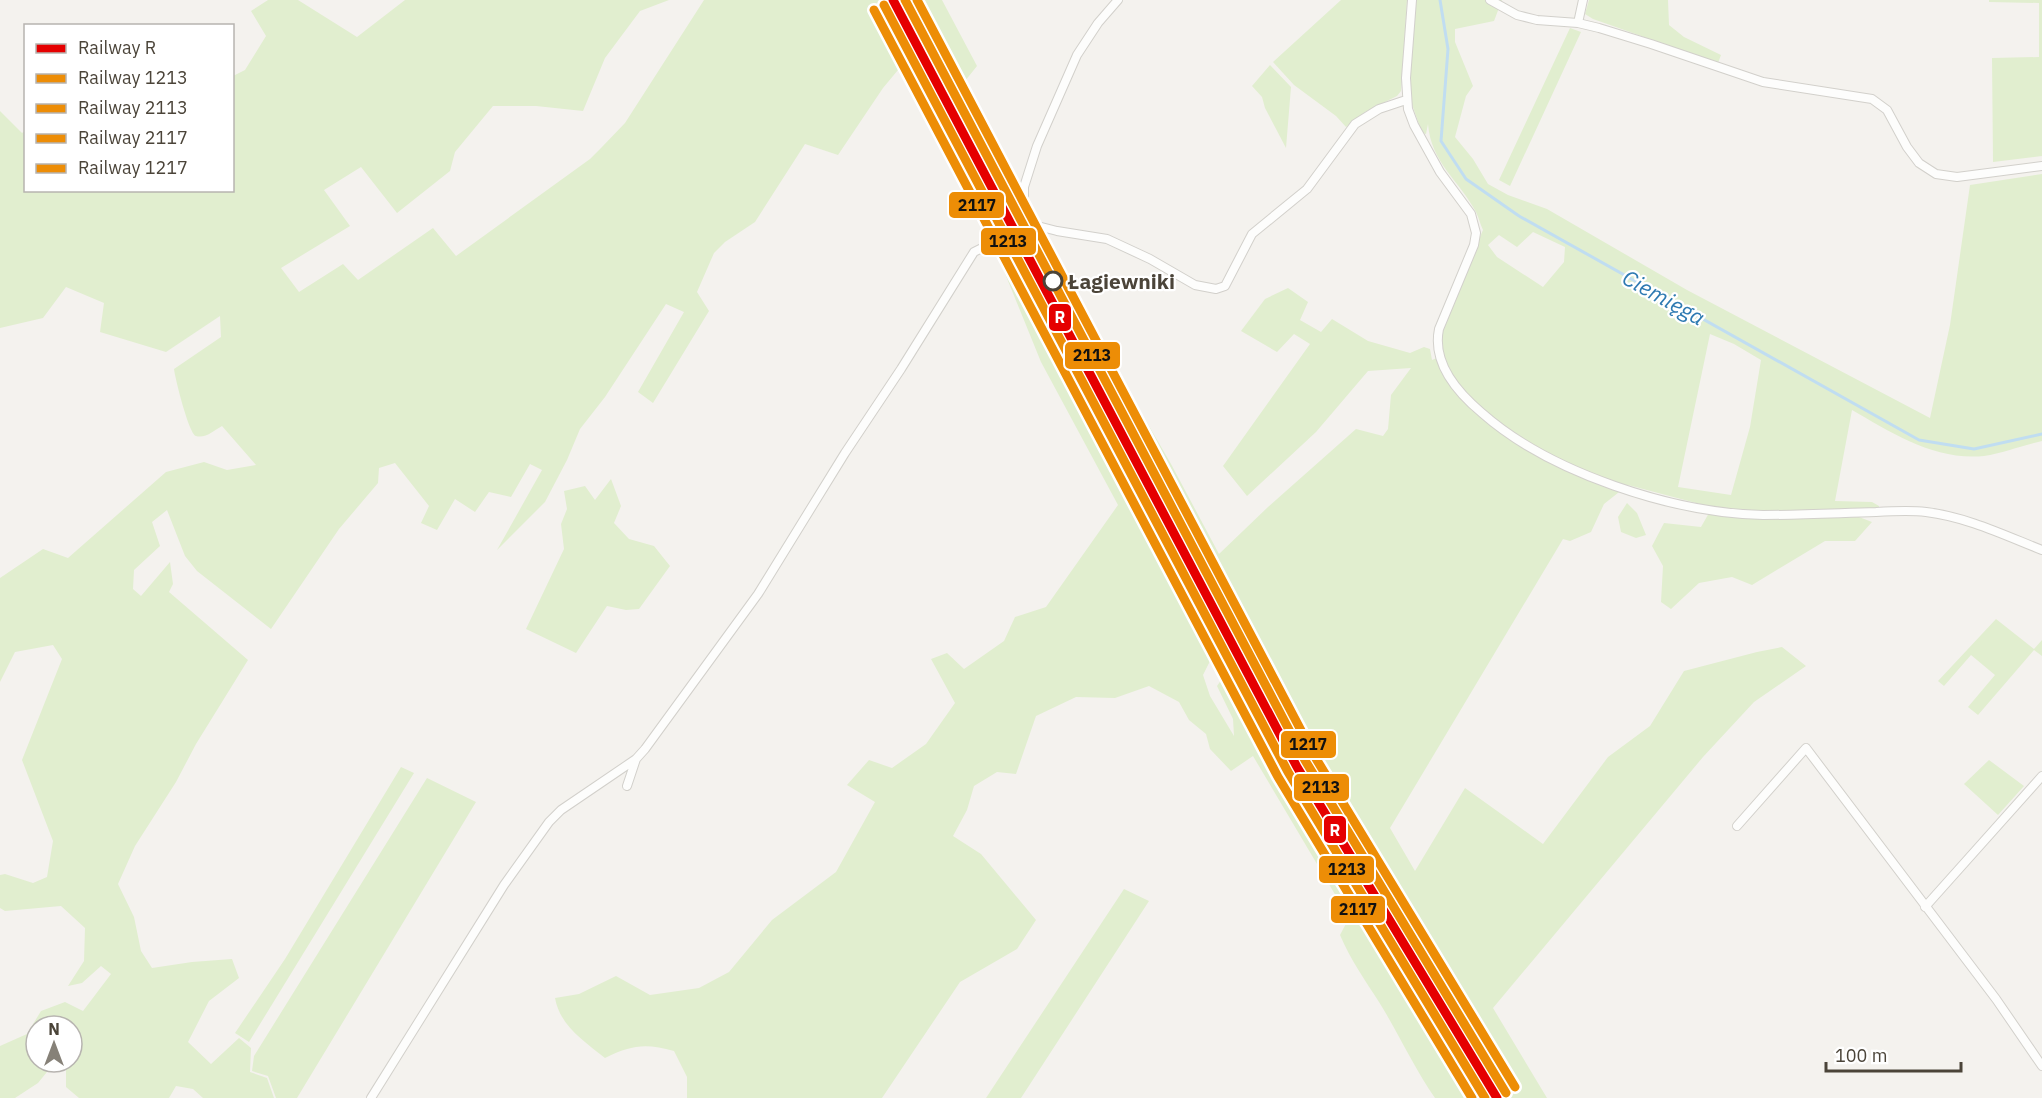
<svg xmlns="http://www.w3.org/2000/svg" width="2042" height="1098" font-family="'IBM Plex Sans',sans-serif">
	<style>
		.green { fill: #e1eecf; fill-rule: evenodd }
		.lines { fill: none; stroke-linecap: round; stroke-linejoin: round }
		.stream { stroke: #c0ddf1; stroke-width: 3 }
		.street-casing { stroke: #d2d0cb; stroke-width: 10 }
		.street { stroke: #fdfdfc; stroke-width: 8 }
		.rail-1-casing { stroke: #fff; stroke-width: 14 }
		.rail-2-casing { stroke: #fff; stroke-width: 14 }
		.rail-3-casing { stroke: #fff; stroke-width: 14 }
		.rail-4-casing { stroke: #fff; stroke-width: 14 }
		.rail-5-casing { stroke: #fff; stroke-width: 14 }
		.rail-1 { stroke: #e50000; stroke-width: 9 }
		.rail-2 { stroke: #ed8d06; stroke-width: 9 }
		.rail-3 { stroke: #ed8d06; stroke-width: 9 }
		.rail-4 { stroke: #ed8d06; stroke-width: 9 }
		.rail-5 { stroke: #ed8d06; stroke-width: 9 }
		.stop-dot { fill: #fff; stroke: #4b4439; stroke-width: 3 }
		.labels { text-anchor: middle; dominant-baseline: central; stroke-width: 4.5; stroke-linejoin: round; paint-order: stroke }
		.stop-label { font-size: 21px; font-weight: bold; fill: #4b4439; stroke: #fff; text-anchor: start }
		.water-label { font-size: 22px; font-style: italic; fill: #2e7ab2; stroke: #fff }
		.line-badge { stroke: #fff; stroke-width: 2 }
		.badge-label { font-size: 16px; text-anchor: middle; font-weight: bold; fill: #fff }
		.pale-badge-label { font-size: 16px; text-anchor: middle; font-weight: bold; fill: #111 }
	</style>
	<rect width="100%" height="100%" fill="#f4f2ee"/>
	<path class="green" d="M268 0H298L357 37 405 0H669L640 11 605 58 583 111 536 106H493L455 152 450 171 397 213 361 167 324 190 350 226 281 268 299 292 343 264 358 280 433 228 456 256 590 159 601 148 625 123 704 0H942L977 66 961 86H924L908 58 883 88 838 155 805 144 755 222 725 242 714 253 697 292 709 311 653 403 638 392 684 312 666 304 605 397 580 429 567 460 545 502 497 550 542 470 530 464 511 497 489 492 475 512 455 499 437 530 421 523 429 506 395 463 379 468 378 483 339 529 271 629 197 571 185 556 167 510 152 522 160 546 134 570 133 589 141 596 170 562 173 584 169 592 248 660 196 744 176 782 135 846 118 884 134 917 141 951 152 968 192 962 232 959 239 978 209 1001 188 1042 211 1064 239 1038 251 1048 250 1072 267 1078 274 1098H203L193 1089 176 1086 169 1098H79L66 1087V1066L55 1062 38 1083 15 1098H0V1046L27 1034 41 1011 65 1002 83 1011 111 974 101 966 82 983 68 986 84 961 85 928 61 906 5 911 0 908V875L5 874 33 883 47 877 53 841 22 760 62 659 53 645 15 652 0 682V578L43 549 68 558 166 472 204 462 227 470 256 465 222 426C215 430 205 439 196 436 189 434 175 378 174 369L221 337 220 316 166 352 100 332 104 303 66 287 43 318 0 328V111L22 133 25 131 26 190H232L233 76 245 70 266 36 251 11ZM36 1026H72V1062H36Z
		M1341 0H1407L1401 91 1397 96 1365 112 1346 127 1336 116 1294 85 1273 62Z
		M1415 0H1502L1494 21 1455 29V42L1473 86 1466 96 1455 137 1473 159 1488 184 1508 195 1547 209 1687 290 1930 418 1950 325 1970 185 2042 174V441C2023 445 2003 453 1984 456 1935 461 1892 433 1852 410L1835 501 1872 502 1879 506V509L1770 512 1711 507 1628 485 1604 504 1591 532 1570 541 1563 539 1390 828 1415 871 1465 788 1543 844 1608 757 1650 726 1684 671 1757 652 1782 647 1806 666 1754 702 1703 757 1493 1008 1547 1098H1435C1414 1068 1399 1034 1379 1002 1365 980 1350 959 1340 935L1349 918 1253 756 1231 771 1210 749 1206 734 1189 720 1179 702 1149 686 1115 698 1076 697 1036 716 1016 774 997 772 974 786 967 810 953 836 981 854 1036 920 1017 949 960 982 882 1098H687V1077L674 1051C646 1043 631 1045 605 1058 584 1041 560 1026 555 998L579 994 616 976 650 995 699 988 729 972 772 920 836 872 875 802 847 785 869 760 892 768 926 744 955 703 931 659 947 653 964 669 1004 641 1015 617 1046 607 1118 505 1041 362 993 244 1030 224 1044 229 1093 329 1171 464 1219 554 1268 507 1356 429 1383 436 1388 429 1391 395 1411 368 1368 371 1316 432 1247 496 1223 466 1310 344 1294 334 1277 352 1241 331 1265 299 1288 288 1308 302 1300 320 1321 332 1332 319 1368 341 1410 353 1424 347 1430 349 1432 360 1442 356 1439 341 1445 317 1483 230C1480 224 1479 218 1476 212 1459 180 1431 163 1428 124L1426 134 1422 133 1409 96ZM1032 229 1048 253 1041 257 1065 301 1060 304 1132 437 1127 441 1164 501 1229 628 1412 946 1403 953 1300 783 1065 339 1043 302 1024 262 1042 252 1027 232ZM1533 232 1565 247 1564 262 1543 287 1497 257 1488 245 1499 235 1517 247ZM1710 334 1734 344 1761 360 1750 427 1731 495 1678 487ZM1210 661 1224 676 1217 686 1233 719 1234 736 1210 696 1203 675Z
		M1589 0H1668L1669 25 1684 37 1721 55 1718 63 1593 19 1585 14Z
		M1989 0H2042V156L1993 162 1992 58 2039 57V3L1989 2Z
		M1570 28 1581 32 1510 186 1499 180Z
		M1270 65 1291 87 1286 148 1265 108 1262 97 1252 86Z
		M611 479 621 506 614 523 629 539 654 546 670 566 639 609 626 610 607 606 576 653 526 629 564 549 561 524 567 509 564 491 585 486 595 500Z
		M1627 503 1637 513 1646 535 1636 538 1621 532 1618 517Z
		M1709 513 1749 519 1859 517 1872 522 1855 541H1825L1752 585 1732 577 1699 583 1671 609 1661 602 1663 566 1652 546 1664 523 1701 527Z
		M1996 619 2034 649 2042 640V656L2034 650 1978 715 1968 707 1995 675 1971 655 1944 686 1938 681Z
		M1989 760 2024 786 1998 815 1964 784Z
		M401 767 414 773 249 1042 235 1033 285 959Z
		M427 778 476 802 297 1098H276L268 1076 252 1071 254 1056Z
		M1124 889 1149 901 1021 1098H986Z"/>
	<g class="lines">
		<path class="stream" d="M1440 0 1448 49 1441 141 1466 179 1519 216 1919 440 1974 449 2042 434"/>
		<defs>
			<path id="street" d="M1118 0 1098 23 1077 55 1037 146 1024 187V209L1030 224 1057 231 1107 239 1150 259 1195 285 1216 289 1225 286 1252 234 1307 189 1355 124 1379 109 1406 100
				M1412 0 1406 78 1408 109 1414 125 1440 172 1471 214 1476 233 1474 245 1439 329C1432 363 1458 393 1482 413 1550 473 1673 513 1763 515 1801 515 1839 513 1876 512 1893 511 1910 510 1926 512 1967 517 2004 535 2042 550
				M1490 0 1517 15 1537 20 1578 23 1599 28 1651 44 1763 82 1872 99 1887 110 1907 147 1919 163 1936 174 1957 177 2042 166
				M1578 23 1583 0
				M627 786 636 759
				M1737 826 1806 748 1996 999 2042 1066
				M1925 907 2042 776
				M371 1098 504 885 549 822 561 810 636 759 645 749 758 594 845 453 901 369 974 252 1030 224"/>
		</defs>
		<use href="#street" class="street-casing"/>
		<use href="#street" class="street"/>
		<defs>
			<path id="rail-1" d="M893 0 1297 767 1497 1098"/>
			<path id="rail-2" d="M884 5 1288 772 1485 1098"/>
			<path id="rail-3" d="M905 0 1306 762 1506 1093"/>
			<path id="rail-4" d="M874 10 1278 777 1472 1098"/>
			<path id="rail-5" d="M917 0 1315 757 1515 1087"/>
		</defs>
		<use href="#rail-1" class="rail-1-casing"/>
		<use href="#rail-2" class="rail-2-casing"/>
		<use href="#rail-3" class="rail-3-casing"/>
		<use href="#rail-4" class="rail-4-casing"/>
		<use href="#rail-5" class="rail-5-casing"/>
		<use href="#rail-1" class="rail-1"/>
		<use href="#rail-2" class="rail-2"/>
		<use href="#rail-3" class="rail-3"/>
		<use href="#rail-4" class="rail-4"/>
		<use href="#rail-5" class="rail-5"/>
	</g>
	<circle class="stop-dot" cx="1053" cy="281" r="9"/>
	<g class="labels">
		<g class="stop-label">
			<text x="1068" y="281">Łagiewniki</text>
		</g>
		<g class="water-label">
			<text transform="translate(1664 297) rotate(29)">Ciemięga</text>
		</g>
	</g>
	<g class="line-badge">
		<rect x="948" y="191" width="57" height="28" rx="6" fill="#ed8d06"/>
		<rect x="980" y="227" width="57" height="29" rx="6" fill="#ed8d06"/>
		<rect x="1048" y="303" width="24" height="29" rx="6" fill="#e50000"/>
		<rect x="1064" y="341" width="57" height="29" rx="6" fill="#ed8d06"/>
		<rect x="1280" y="730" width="57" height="29" rx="6" fill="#ed8d06"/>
		<rect x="1293" y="773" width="57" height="29" rx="6" fill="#ed8d06"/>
		<rect x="1323" y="815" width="24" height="29" rx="6" fill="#e50000"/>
		<rect x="1318" y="855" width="57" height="29" rx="6" fill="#ed8d06"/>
		<rect x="1330" y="895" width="56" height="29" rx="6" fill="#ed8d06"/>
	</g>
	<g class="badge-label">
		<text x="1060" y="323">R</text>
		<text x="1335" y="836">R</text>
	</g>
	<g class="pale-badge-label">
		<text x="977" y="211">2117</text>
		<text x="1008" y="247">1213</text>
		<text x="1092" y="361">2113</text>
		<text x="1308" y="750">1217</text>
		<text x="1321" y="793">2113</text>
		<text x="1347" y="875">1213</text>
		<text x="1358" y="915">2117</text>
	</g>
	<rect x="24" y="24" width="210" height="168" fill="#ffffff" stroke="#b7b4b0" stroke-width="1.5"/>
	<rect x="36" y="44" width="30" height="9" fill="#e50000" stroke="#b7b4b0" stroke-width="1.5"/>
	<text x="78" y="54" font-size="18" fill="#4b4439">Railway R</text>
	<rect x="36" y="74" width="30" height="9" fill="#ed8d06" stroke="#b7b4b0" stroke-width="1.5"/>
	<text x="78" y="84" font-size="18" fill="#4b4439">Railway 1213</text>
	<rect x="36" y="104" width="30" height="9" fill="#ed8d06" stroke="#b7b4b0" stroke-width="1.5"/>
	<text x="78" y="114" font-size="18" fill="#4b4439">Railway 2113</text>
	<rect x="36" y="134" width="30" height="9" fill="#ed8d06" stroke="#b7b4b0" stroke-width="1.5"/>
	<text x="78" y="144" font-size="18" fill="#4b4439">Railway 2117</text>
	<rect x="36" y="164" width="30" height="9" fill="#ed8d06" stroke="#b7b4b0" stroke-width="1.5"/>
	<text x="78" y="174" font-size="18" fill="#4b4439">Railway 1217</text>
	<g transform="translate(54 1044)"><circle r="28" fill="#ffffff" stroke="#b7b4b0" stroke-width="1.5"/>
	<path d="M0-4.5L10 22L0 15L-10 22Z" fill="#868178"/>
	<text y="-9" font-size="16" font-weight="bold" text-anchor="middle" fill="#4b4439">N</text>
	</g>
	<path d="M1826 1062v9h135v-9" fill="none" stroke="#4b4439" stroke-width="3"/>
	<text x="1835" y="1062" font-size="18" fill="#4b4439" stroke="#ffffff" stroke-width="4.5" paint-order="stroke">100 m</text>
</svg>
